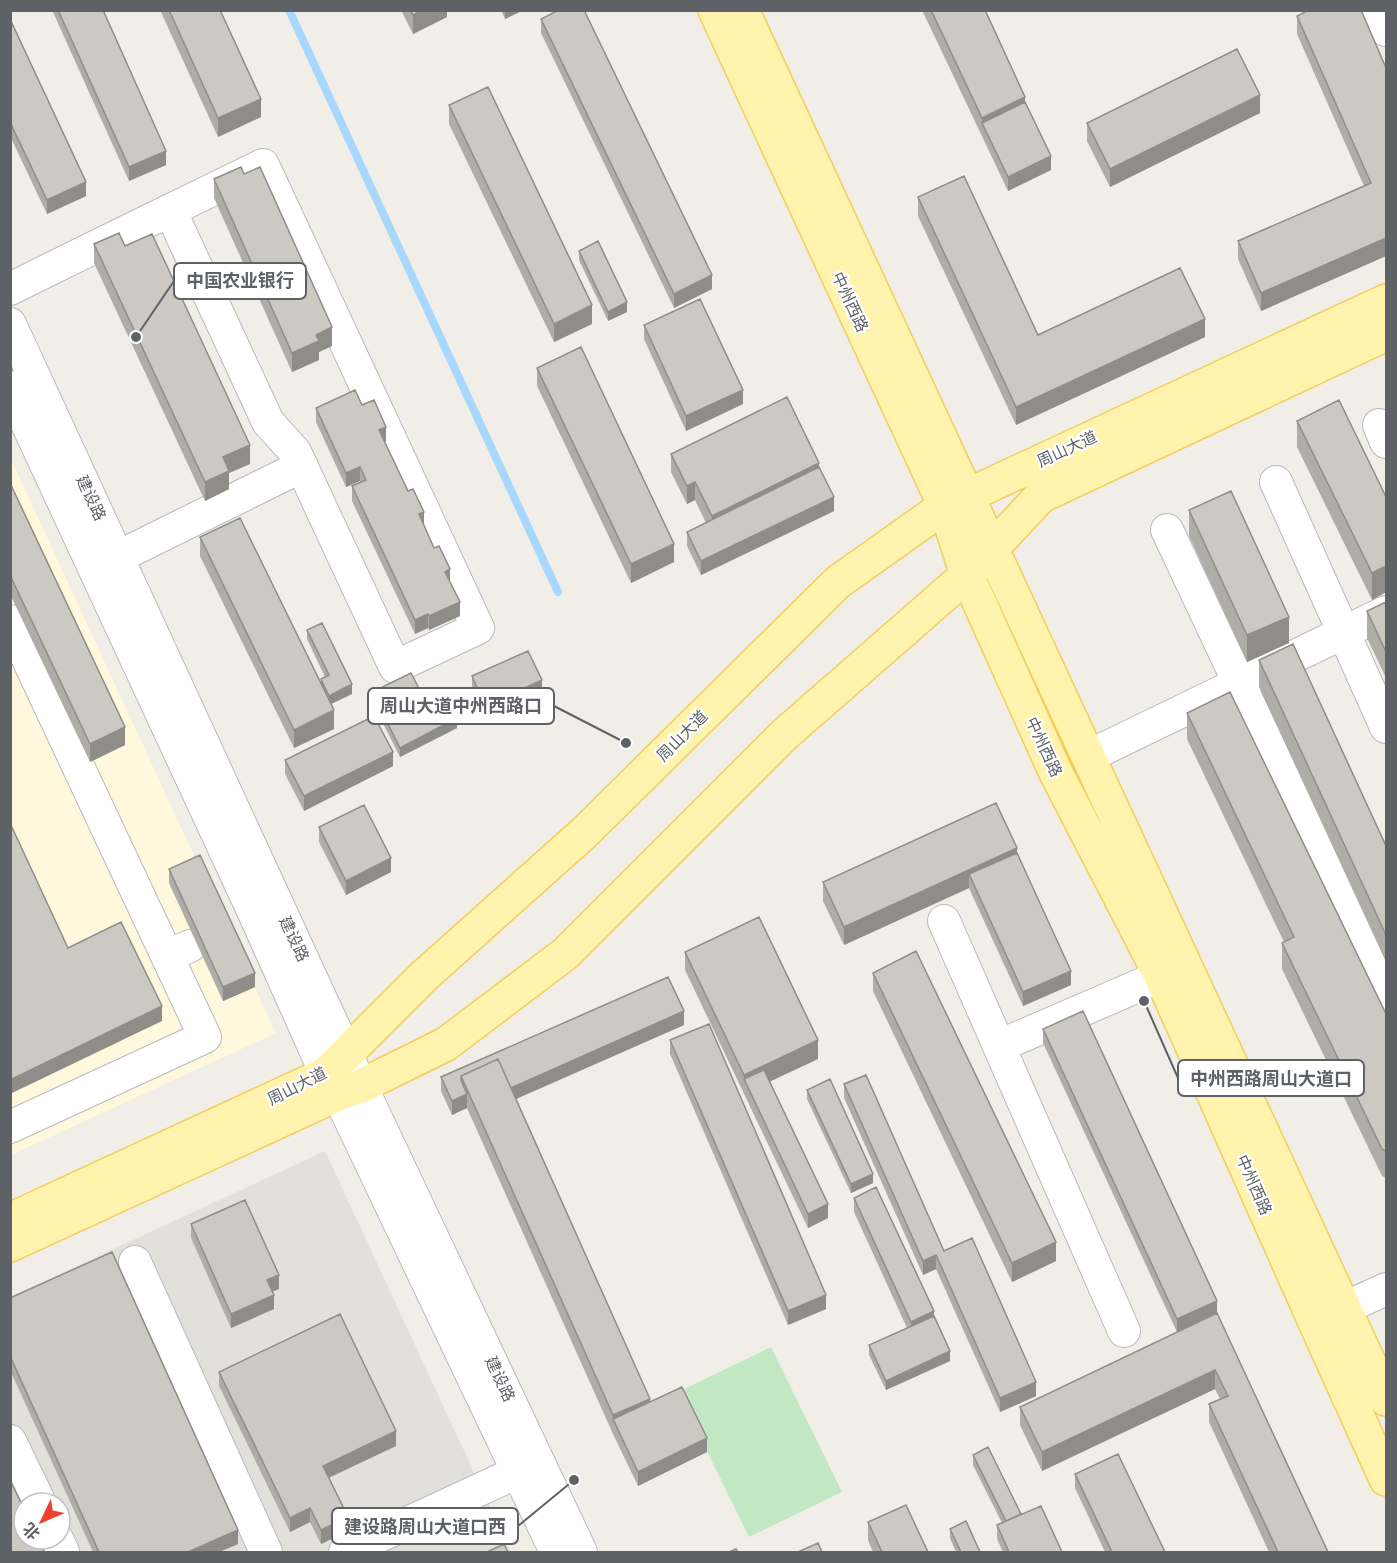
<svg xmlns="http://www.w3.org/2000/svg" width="1397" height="1563" font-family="'Work Sans','Noto Sans SC',sans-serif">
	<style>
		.commercial { fill: #fff8dd }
		.industrial { fill: #e2e0db; fill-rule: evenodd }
		.green { fill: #c2e8c3 }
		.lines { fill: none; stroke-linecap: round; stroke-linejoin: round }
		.stream { stroke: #a8d7ff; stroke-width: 8 }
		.minor-casing { stroke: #b7b9bd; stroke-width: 34 }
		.major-casing { stroke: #f5cd5a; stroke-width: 36 }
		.minor { stroke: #fff; stroke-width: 32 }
		.major { stroke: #fff3ad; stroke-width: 33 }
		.wall { fill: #afada8 }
		.shaded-wall { fill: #8f8d88 }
		.building { fill: #ccc9c3; stroke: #8f8d88; stroke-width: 1.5 }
		.labels { text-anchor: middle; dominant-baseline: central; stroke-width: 4.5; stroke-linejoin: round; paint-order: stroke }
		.street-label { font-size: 16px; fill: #5e6267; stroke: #fff }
		.leader { fill: none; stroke: #5e6267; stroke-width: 2 }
		.callout-dot { fill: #5e6267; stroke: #fff; stroke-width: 2 }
		.callout { fill: #fff; stroke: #5e6267; stroke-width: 2 }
		.callout-label { font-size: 18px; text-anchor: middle; font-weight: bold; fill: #5e6267 }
	</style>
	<rect width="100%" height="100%" fill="#f0eee6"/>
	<path class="commercial" d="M10 457 276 1033 11 1155H10Z"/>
	<path class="industrial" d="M325 1151 511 1552H11L10 1297ZM24 1503H60V1539H24Z"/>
	<path class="green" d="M771 1347 842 1492 749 1537 678 1392Z"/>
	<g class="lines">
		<path class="stream" d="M289 10 558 592"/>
		<defs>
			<path id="minor" d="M1378 10 1386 30
				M10 289C94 247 179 206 263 165L478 628 395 667 295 452 268 422 170 210
				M10 324 361 1086 581 1552
				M10 387 255 915 326 1074 338 1094 556 1552
				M1379 425 1386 442
				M1276 482 1386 727
				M1167 530 1386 995
				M118 557 302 466
				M10 621 167 956 190 946
				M1089 756 1386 612
				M944 921 1124 1331
				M999 1046 1161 976
				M10 1127 205 1037 167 956
				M135 1262 266 1552
				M1321 1319 1386 1289
				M10 1441 40 1503
				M57 1539 63 1552
				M345 1552 535 1464"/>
			<path id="major" d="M715 10 945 506 967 575 1056 773 1161 976 1315 1322 1386 1479
				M742 10 1386 1399
				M10 1220 326 1074 424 976 584 833 838 582 945 506 1386 301
				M10 1245 338 1094 361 1086 446 1044 565 954 784 735 967 575 1041 496 1386 334"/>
		</defs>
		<use href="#minor" class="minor-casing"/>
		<use href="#major" class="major-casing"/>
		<use href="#minor" class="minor"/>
		<use href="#major" class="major"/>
	</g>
	<path class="wall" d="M52 10H103L166 165 129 181Z
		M160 10H220L261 117 218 137Z
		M401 10H447V17L413 34Z
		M501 10H524L505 19Z
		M922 10H985L1025 102 1051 170 1008 191Z
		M1297 16 1386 68V256L1261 311 1238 259V241L1364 186 1297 34Z
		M10 19 86 196 47 214 10 136Z
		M541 19 712 289 674 308 541 33Z
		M449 105 592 324 554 342 449 124Z
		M1260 113 1110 187 1087 141V123Z
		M214 179 332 346 319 352V360L292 372 214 198Z
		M918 197 1038 335 1205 337 1016 425 918 216Z
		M94 244 125 246 250 464 229 473V489L205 501 94 263Z
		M579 251 627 312 608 321 579 260Z
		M644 325 743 404 686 431 644 339Z
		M537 368 674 562 631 583 537 386Z
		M362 405 386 441 385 442 450 582 460 616 429 630 428 628 415 634 352 501V486L360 483V481L346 487 316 422V408Z
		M1297 421 1386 497V592L1372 600 1297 447Z
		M671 454 819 467 834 511 701 575 687 546V532L706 523 695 500 687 504 671 472Z
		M10 483 125 745 90 762 10 594Z
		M1189 510 1289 643 1247 662 1189 536Z
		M200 537 321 683V679L325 677 307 639V630L352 694 331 704 334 729 294 748 200 556Z
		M1386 602V678L1367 638V611Z
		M1259 660 1386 846V962L1259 687Z
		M472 676 542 690 485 715 472 686Z
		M372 692 427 704 457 728 400 757 372 702Z
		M1187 713 1386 1014V1178L1382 1176 1282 969V943L1284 942 1187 739Z
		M285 760 393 766 304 811 285 774Z
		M319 827 391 872 346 895 319 842Z
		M1017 853 1071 985 1023 1006 969 888 844 945 823 901V882Z
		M169 869 255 987 223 1001 169 883Z
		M685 952 818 1059 770 1081 828 1218 808 1228 685 970Z
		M873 973 1056 1261 1012 1282 873 991Z
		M684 1025 516 1099 650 1402 707 1452 638 1486 613 1434 467 1108 452 1115 441 1091V1077Z
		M1043 1029 1217 1314 1328 1552H1269L1209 1422V1404L1220 1399 1215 1389 1042 1471 1020 1425V1407L1177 1332 1043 1043Z
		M670 1040 826 1309 788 1325 670 1054Z
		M844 1084 944 1251 1036 1396 1000 1412 936 1269 923 1275 844 1098Z
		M807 1090 873 1183 851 1193 807 1099Z
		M854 1198 934 1316 950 1361 886 1390 869 1355V1345L907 1328 854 1212Z
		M191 1224 279 1289 273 1291 274 1309 231 1328 191 1238Z
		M10 1298 238 1544 219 1552H93L10 1370Z
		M219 1372 396 1446 329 1478 348 1531 321 1544 310 1522 290 1532 219 1386Z
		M973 1455 1021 1514 1062 1552H1003L997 1539V1525L1002 1523 973 1465Z
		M1075 1474 1165 1552H1105L1075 1488Z
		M868 1522 928 1552H873L868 1540Z
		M950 1529 980 1552H956L950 1538Z"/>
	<path class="shaded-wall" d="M423 10H447V17L413 34V15Z
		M505 10H524L505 19Z
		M1260 95V113L1110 187V169Z
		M1025 97V116L982 123V118Z
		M261 99V117L218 137V118Z
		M166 151V165L129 181V167Z
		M1051 156V170L1008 191V177Z
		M86 182V196L47 214V200Z
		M1386 238V256L1261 311V293Z
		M712 275V289L674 308V294Z
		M627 302V312L608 321V312Z
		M592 305V324L554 342V324Z
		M1205 319V337L1016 425V407Z
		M332 327V346L319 352V360L292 372V353L316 335Z
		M743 390V404L686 431V416Z
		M386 427V441L379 444V430Z
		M250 445V464L229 473V489L205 501V482L223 457Z
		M819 463V481L712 534V516Z
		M360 467V481L346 487V473Z
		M695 482V500L687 504V486Z
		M834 497V511L701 575V561Z
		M424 512V526L419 514Z
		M674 544V562L631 583V564Z
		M1386 566V592L1372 600V573Z
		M450 569V583L445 572Z
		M460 602V616L429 630V616Z
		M428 614V628L415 634V620Z
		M1289 617V643L1247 662V635Z
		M542 680V690L485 715V706Z
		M352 684V694L329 705V696Z
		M334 710V729L294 748V730Z
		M457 718V728L400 757V748Z
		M125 727V745L90 762V744Z
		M393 752V766L304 811V796Z
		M1017 848V867L969 874V888L844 945V927Z
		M391 858V872L346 895V881Z
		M1071 971V985L1023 1006V992Z
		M255 973V987L223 1001V987Z
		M162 1006V1021L10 1094V1080Z
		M684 1011V1025L509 1102V1088Z
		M818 1040V1059L750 1091 744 1079V1075Z
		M467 1094V1108L452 1115V1101Z
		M873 1174V1183L851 1193V1184Z
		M828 1204V1218L808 1228V1214Z
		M1056 1242V1261L1012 1282V1263Z
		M936 1255V1269L923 1275V1261Z
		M279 1275V1289L267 1294V1280Z
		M274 1295V1309L231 1328V1314Z
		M826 1295V1309L788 1325V1311Z
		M1217 1301V1315L1177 1333V1319Z
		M934 1311V1325L911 1336V1322Z
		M950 1351V1361L886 1390V1381Z
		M1215 1370V1389L1042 1471V1452Z
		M1036 1382V1396L1000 1412V1398Z
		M650 1399V1417L613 1419V1434V1415Z
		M396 1431V1446L323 1480V1466Z
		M707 1438V1452L638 1486V1472Z
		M310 1508V1522L290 1532V1518Z
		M348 1517V1531L321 1544V1530Z
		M238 1530V1544L219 1552H188Z"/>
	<path class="building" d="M58 10H103L166 151 129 167Z
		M169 10H220L261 99 218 118Z
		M410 10H423L413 15Z
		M559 10H584L712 275 674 294 541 19Z
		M931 10H985L1025 97 982 118Z
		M1309 10H1361L1386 68V238L1261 293 1238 241 1371 183 1297 16Z
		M10 19 86 182 47 200 10 122Z
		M1237 49 1260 95 1110 169 1087 123Z
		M488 87 592 305 554 324 449 105Z
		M1025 102 1051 156 1008 177 982 123Z
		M241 167 244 174 260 167 332 327 316 335 319 341 292 353 214 179Z
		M964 176 1038 335 1180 268 1205 319 1016 407 918 197Z
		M119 233 125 246 152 234 250 445 223 457 229 471 205 482 94 244Z
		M598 241 627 302 608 312 579 251Z
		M700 299 743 390 686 416 644 325Z
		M581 347 674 544 631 564 537 368Z
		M355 390 362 405 374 400 386 427 379 430 408 491 413 489 424 512 419 514 434 548 439 546 450 569 445 572 460 602 429 616 428 614 415 620 352 486 366 480 360 467 346 473 316 408Z
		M787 397 819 463 712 516 695 482 687 486 671 454Z
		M1339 400 1386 497V566L1372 573 1297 421Z
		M819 467 834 497 701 561 687 532Z
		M10 483 125 727 90 744 10 575Z
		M1231 491 1289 617 1247 635 1189 510Z
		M240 518 334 710 294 730 200 537Z
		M1386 602V652L1367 611Z
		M322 623 352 684 329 696 321 679 329 675 307 630Z
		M1293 644 1386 846V935L1259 660Z
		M528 651 542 680 485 706 472 676Z
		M411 673 427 704 445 695 457 718 400 748 372 692Z
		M1230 692 1386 1014V1151L1382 1149 1282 943 1294 937 1187 713Z
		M374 716 393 752 304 796 285 760Z
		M996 803 1017 848 844 927 823 882Z
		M364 805 391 858 346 881 319 827Z
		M10 823 68 948 121 922 162 1006 10 1080Z
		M1017 853 1071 971 1023 992 969 874Z
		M200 855 255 973 223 987 169 869Z
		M759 917 818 1040 744 1075 685 952Z
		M916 951 1056 1242 1012 1263 873 973Z
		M668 977 684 1011 511 1088 498 1059 461 1076V1080L467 1094 452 1101 441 1077Z
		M1083 1011 1217 1301 1177 1319 1043 1029Z
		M709 1024 826 1295 788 1311 670 1040Z
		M498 1059 650 1399 613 1415 461 1076Z
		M764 1070 828 1204 808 1214 744 1079Z
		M866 1075 944 1251 972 1238 1036 1382 1000 1398 936 1255 923 1261 844 1084Z
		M830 1079 873 1174 851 1184 807 1090Z
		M876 1187 934 1311 911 1322 854 1198Z
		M245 1200 279 1275 267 1280 274 1295 231 1314 191 1224Z
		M112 1252 238 1530 188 1552H99L10 1356V1298Z
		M1217 1313 1328 1552H1278L1209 1404 1228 1396 1215 1370 1042 1452 1020 1407Z
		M340 1314 396 1431 323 1466 348 1517 321 1530 310 1508 290 1518 219 1372Z
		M934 1316 950 1351 886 1381 869 1345Z
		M682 1387 707 1438 638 1472 613 1419Z
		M988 1447 1021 1514 1006 1521 973 1455Z
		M1118 1454 1165 1552H1112L1075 1474Z
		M10 1480 24 1509V1539H38L44 1552H10Z
		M906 1505 928 1552H882L868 1522Z
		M1041 1506 1062 1552H1009L997 1525Z
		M966 1521 980 1552H961L950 1529Z
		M818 1543 822 1552H798Z
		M504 1544 508 1552H487Z
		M736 1549 738 1552H729Z"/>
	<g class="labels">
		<g class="street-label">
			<text transform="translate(850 302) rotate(65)">中州西路</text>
			<text transform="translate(1067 449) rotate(-25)">周山大道</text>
			<text transform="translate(91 498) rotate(65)">建设路</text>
			<text transform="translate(682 736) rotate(-45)">周山大道</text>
			<text transform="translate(1044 747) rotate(65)">中州西路</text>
			<text transform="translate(294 939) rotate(65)">建设路</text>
			<text transform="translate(297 1086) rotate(-27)">周山大道</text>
			<text transform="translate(1254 1185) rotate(66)">中州西路</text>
			<text transform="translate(500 1379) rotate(65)">建设路</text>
		</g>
	</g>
	<path class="leader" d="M136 337L174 281M626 743L554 706M1144 1001L1178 1078M574 1480L518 1526"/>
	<g class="callout-dot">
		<circle cx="136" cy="337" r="6"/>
		<circle cx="626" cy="743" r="6"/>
		<circle cx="1144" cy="1001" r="6"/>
		<circle cx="574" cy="1480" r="6"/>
	</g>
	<g class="callout">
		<rect x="174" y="263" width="132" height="36" rx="6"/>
		<rect x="368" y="688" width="186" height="36" rx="6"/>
		<rect x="1178" y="1060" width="186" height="36" rx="6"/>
		<rect x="332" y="1508" width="186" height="36" rx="6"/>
	</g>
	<g class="callout-label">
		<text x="240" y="287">中国农业银行</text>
		<text x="461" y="712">周山大道中州西路口</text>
		<text x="1271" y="1085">中州西路周山大道口</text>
		<text x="425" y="1533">建设路周山大道口西</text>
	</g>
	<rect width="1397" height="1563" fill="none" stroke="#5e6267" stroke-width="24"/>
	<g transform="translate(42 1521) rotate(226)"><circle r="28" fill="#ffffff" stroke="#bfc0c2" stroke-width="1.5"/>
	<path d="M0-4.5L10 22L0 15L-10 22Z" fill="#ee412f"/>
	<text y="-9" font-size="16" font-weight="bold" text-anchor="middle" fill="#5e6267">北</text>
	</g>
</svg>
